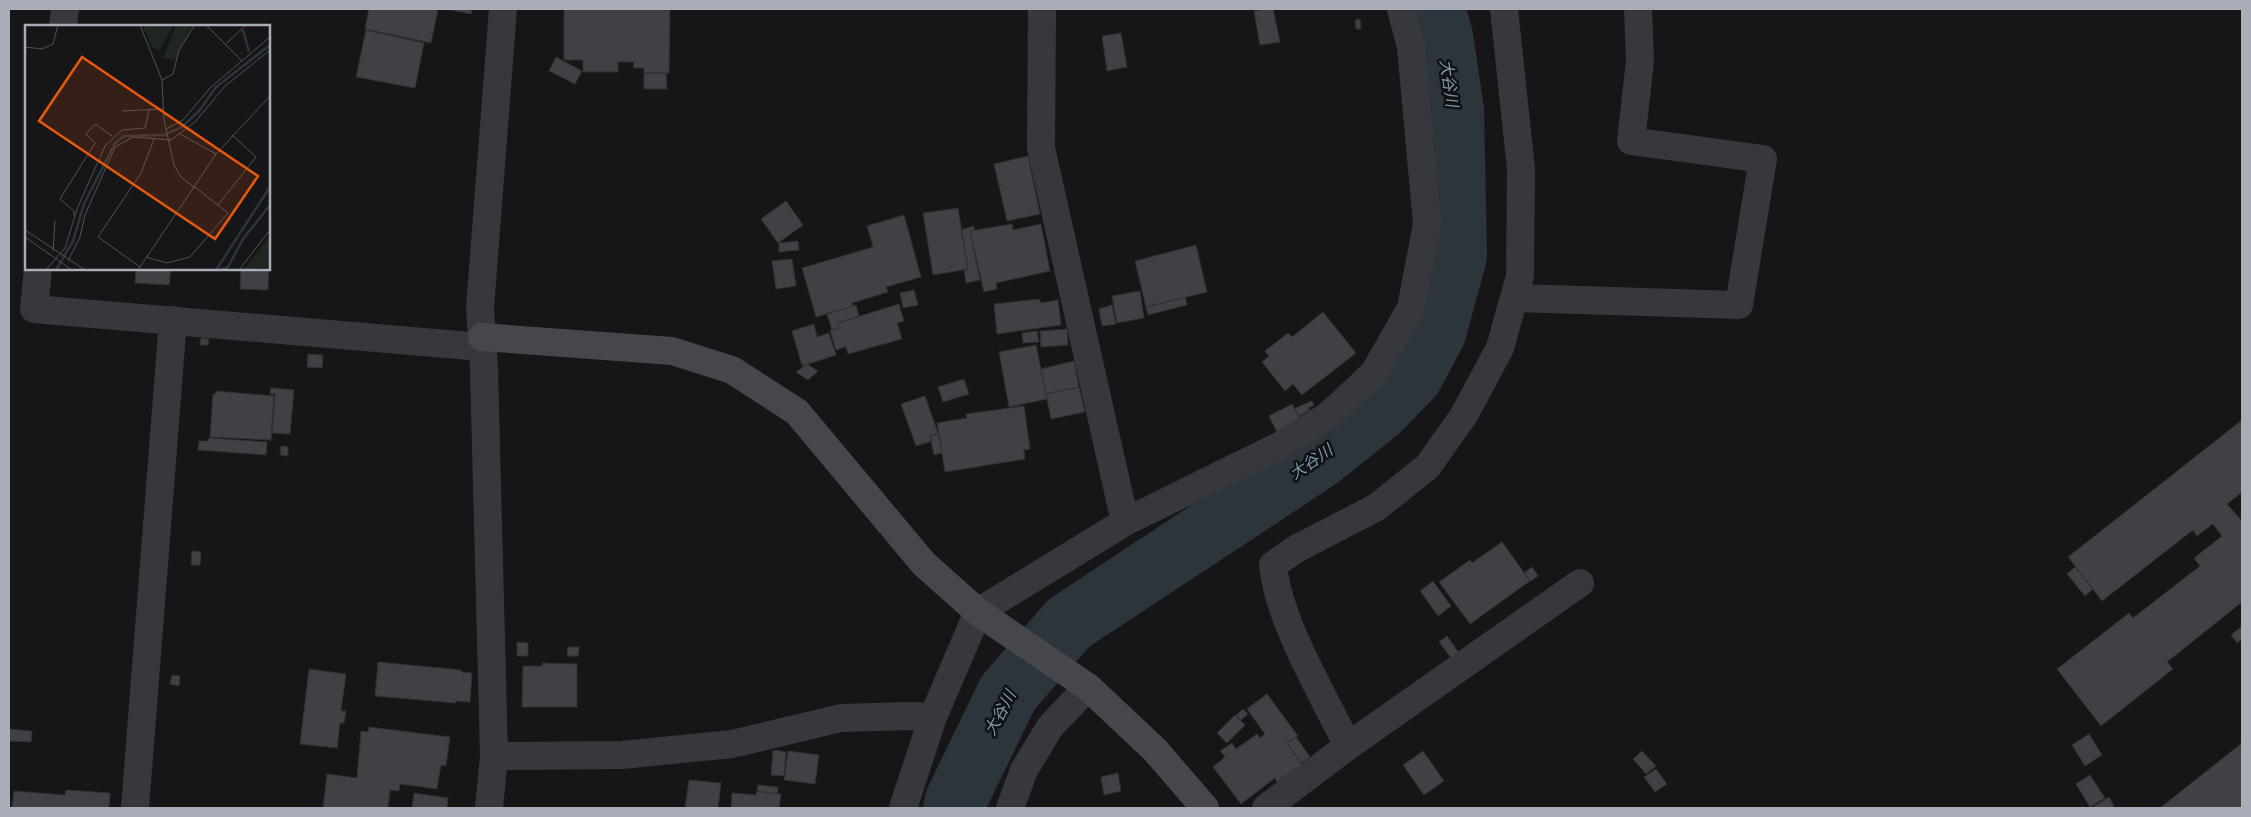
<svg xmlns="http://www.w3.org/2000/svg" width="2251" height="817" font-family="Rubik,'Noto Sans JP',sans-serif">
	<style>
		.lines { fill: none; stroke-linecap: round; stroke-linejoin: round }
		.river { stroke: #2c353c; stroke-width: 62 }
		.building { fill: #404145; stroke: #303034 }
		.street { stroke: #37383d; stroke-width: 28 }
		.secondary { stroke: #45474d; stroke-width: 28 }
		.labels { text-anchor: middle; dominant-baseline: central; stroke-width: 5; stroke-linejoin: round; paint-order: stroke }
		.water-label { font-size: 16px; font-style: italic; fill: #7f9bb3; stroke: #111113 }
		.inset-river { fill: none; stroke: #2c353c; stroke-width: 2.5 }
		.inset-road { fill: none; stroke: #505258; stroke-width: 1 }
		.view { fill: #e8590c; fill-opacity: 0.15; stroke: #e8590c; stroke-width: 2.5 }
		.inset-edge { fill: none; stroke: #a8adb8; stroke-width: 2.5 }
	</style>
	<rect width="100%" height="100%" fill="#161618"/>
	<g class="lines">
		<path class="river" d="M954 808 956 800 1008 693 1069 623 1319 458 1378 411 1412 376 1435 333 1456 256 1453 110 1442 36 1434 9"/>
	</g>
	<path class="building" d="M369 9H438L431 43 365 29Z
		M445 9H472L471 14Z
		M564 9H670L669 73H644V68H633L634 62H618V72H583V60H564Z
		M1263 9H1273L1280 42 1260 45 1254 11Z
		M1360 19 1361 29H1356L1355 20Z
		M366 30 424 43 415 88 356 77Z
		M1121 33 1127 67 1107 71 1102 36Z
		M556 57 582 71 575 84 549 71Z
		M644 73H666L667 89H644Z
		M1028 156 1040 214 1007 221 994 164Z
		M786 201 803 225 778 243 761 219Z
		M958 208 968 269 933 275 923 213Z
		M904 215 921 277 886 287 888 292 852 303 853 306 816 317 802 268 873 247 867 226Z
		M1012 224 1013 230 1041 224 1050 271 996 283 997 289 984 292 970 231Z
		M974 226V230L970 231 980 280 966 283 964 270 968 269 961 230Z
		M798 241 799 250 779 252V243Z
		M1196 245 1207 292 1146 307 1135 261Z
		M792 259 796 286 776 289 772 261Z
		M269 263 268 290 240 289 241 269H269Z
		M136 269H171L169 285 135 283Z
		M914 290 918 305 903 308 900 293Z
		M1140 291 1144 318 1117 323 1112 296Z
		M1185 297 1187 305 1148 315 1146 307Z
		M1040 299V303L1058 300 1061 325 997 334 994 304Z
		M899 304 904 321 897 323 902 339 848 354 846 347 836 350 830 330 839 328 837 323Z
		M856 305 859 317 837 323 839 328 832 330 827 314Z
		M1112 305 1116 324 1102 326 1099 309Z
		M1323 312 1356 353 1302 395 1293 384 1285 391 1262 362 1269 356 1265 351 1288 333 1292 337Z
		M814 324 817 337 829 333 836 355 802 366 792 331Z
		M1067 329 1068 345 1041 347 1040 331Z
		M1037 331 1039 342 1023 343 1022 333Z
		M201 338 209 339 208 345H200Z
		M1036 345 1047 399 1009 407 999 352Z
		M308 354 323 355 322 368 307 367Z
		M1074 361 1079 387 1046 394 1041 369Z
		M807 364 818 371 808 380 796 372Z
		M964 379 969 394 943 402 938 387Z
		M1079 387 1085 412 1051 419 1046 394Z
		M271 388 294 390 290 434 272 433 275 394H270Z
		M216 391 274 396 271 440 210 437 213 394H216Z
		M925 396 938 433 930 436 932 441 916 446 901 404Z
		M1312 401 1314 405 1308 408 1310 410 1299 416 1295 408Z
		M1292 404 1300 418 1277 432 1269 416Z
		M1024 406 1030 449 1024 450 1025 459 945 472 937 423 967 418 966 414Z
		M2242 420V492L2227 504 2242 521V602L2167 662 2173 669 2101 726 2057 669 2129 613 2133 618 2200 566 2194 558 2222 536 2213 524 2197 536 2193 530 2102 601 2068 557Z
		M939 433 942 453 934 455 930 436Z
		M209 438 267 442 266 455 198 450 199 441H208Z
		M281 446 288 447V456L280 455Z
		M1502 542 1530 581 1470 624 1439 582 1470 560 1472 563Z
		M192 551 201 552 200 565H191Z
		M1532 567 1538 576 1531 581 1524 573Z
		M2075 567 2093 589 2085 596 2067 574Z
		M1433 581 1451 606 1438 616 1420 591Z
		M2242 626V639L2237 643 2231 635Z
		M1447 636 1459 653 1452 659 1439 642Z
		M517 642 528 643V656H517Z
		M568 647H579L578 656H567Z
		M378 662 461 670V672L472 673 470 702 456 701V703L375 696Z
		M542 663 577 664V707H522L523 666H542Z
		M309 669 346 674 341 711H346L344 723H340L337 748 300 744Z
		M172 675 180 676 179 686 170 684Z
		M1267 694 1298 736 1287 743 1302 764 1277 782 1275 778 1241 804 1213 767 1225 757 1220 751 1232 743 1236 749 1257 734 1260 738 1265 734 1247 709Z
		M1243 709 1248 714 1241 720 1236 715Z
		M1235 715 1245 725 1227 743 1217 733Z
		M369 727 450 737 446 766 441 765 437 789 400 784 399 791 390 790 388 808H323L327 774 357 778 361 731 368 732Z
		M9 729 32 731 31 742 9 741Z
		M2089 734 2102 755 2085 766 2072 745Z
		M1296 737 1310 757 1301 763 1287 743Z
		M2242 743V808H2160Z
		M773 750 786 752 784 776 771 775Z
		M788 751 819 755 815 784 784 780Z
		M1423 751 1444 781 1424 795 1403 765Z
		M1642 751 1656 766 1646 774 1633 759Z
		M1656 769 1667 784 1655 792 1644 777Z
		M1118 773 1121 791 1104 795 1101 777Z
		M2090 775 2105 798 2090 807 2076 784Z
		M689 780 721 783 718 808H685Z
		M758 785 778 787 777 794 757 791Z
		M66 790 110 793 109 808H12L14 791 65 795Z
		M757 791 781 794 779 808H731L732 793 756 795Z
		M414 793 448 798 447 808H412Z
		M2109 797 2114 806 2110 808H2091Z"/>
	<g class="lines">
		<path class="street" d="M1042 9 1041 148 1125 522
			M63 26 65 9
			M38 269 34 309 482 347
			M1514 298 1739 305 1763 159 1631 141 1640 61 1638 9
			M1348 746C1323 695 1278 620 1273 565L1296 549 1377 507 1428 466 1464 415 1500 348 1520 276 1521 169 1504 9
			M494 756 622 755 732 744 841 718 909 716 933 717
			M135 808 173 320
			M489 808 494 756 484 369 480 308 503 9
			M903 808 933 717 978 612 1125 522 1281 445 1329 415 1374 373 1411 308 1427 224 1411 47 1401 9
			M1010 808 1024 770 1050 727 1088 687
			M1266 808 1348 746 1580 583"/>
		<path class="secondary" d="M482 337 672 351 732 370 797 412 924 564 978 612 1088 687 1155 750 1205 808"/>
	</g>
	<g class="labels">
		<g class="water-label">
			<text transform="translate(1449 83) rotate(82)">大谷川</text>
			<text transform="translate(1311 462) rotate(-35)">大谷川</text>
			<text transform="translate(1000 713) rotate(-62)">大谷川</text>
		</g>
	</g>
	<g transform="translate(25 25)">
		<rect width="245" height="245" fill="#161618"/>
		<path d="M117 0H149L135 25 128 23ZM151 0H168L150 35 138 33ZM245 211V242L219 245 227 234Z" fill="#1e261f"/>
		<path class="inset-river" d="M218 5 224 27M31 245 48 216 59 179 90 118 99 111 139 110 157 102 174 86 191 62 245 20M191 245 245 162M195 245 203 242 218 214 245 180"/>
		<path class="inset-road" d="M115 0 137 55 139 95 149 140 156 152 170 163M181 0 217 36M201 19 221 0M0 22 17 24 28 19 33 0M137 55 148 49 154 25 170 0M97 86 138 84M141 104 158 95 185 63 245 12M155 109 191 129M193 180 231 132 207 110M49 191V186L35 174 70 118 61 109 70 99 87 111M0 205 60 245M0 212 47 245M28 226 30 196M121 232 142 238 165 232 203 188 170 162M43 236 55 212 60 190 90 122 108 112 146 115 170 97 199 62 245 25M115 242 73 212 116 148 129 114M21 245 40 223 52 184 80 121 97 105 120 103 124 85M113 245 191 129 245 71M214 245 245 205"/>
		<path class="view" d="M57 32 233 151 190 214 14 96Z"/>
		<rect width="245" height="245" class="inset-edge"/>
	</g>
	<rect width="2251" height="817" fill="none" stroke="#a8adb8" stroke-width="20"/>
</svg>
